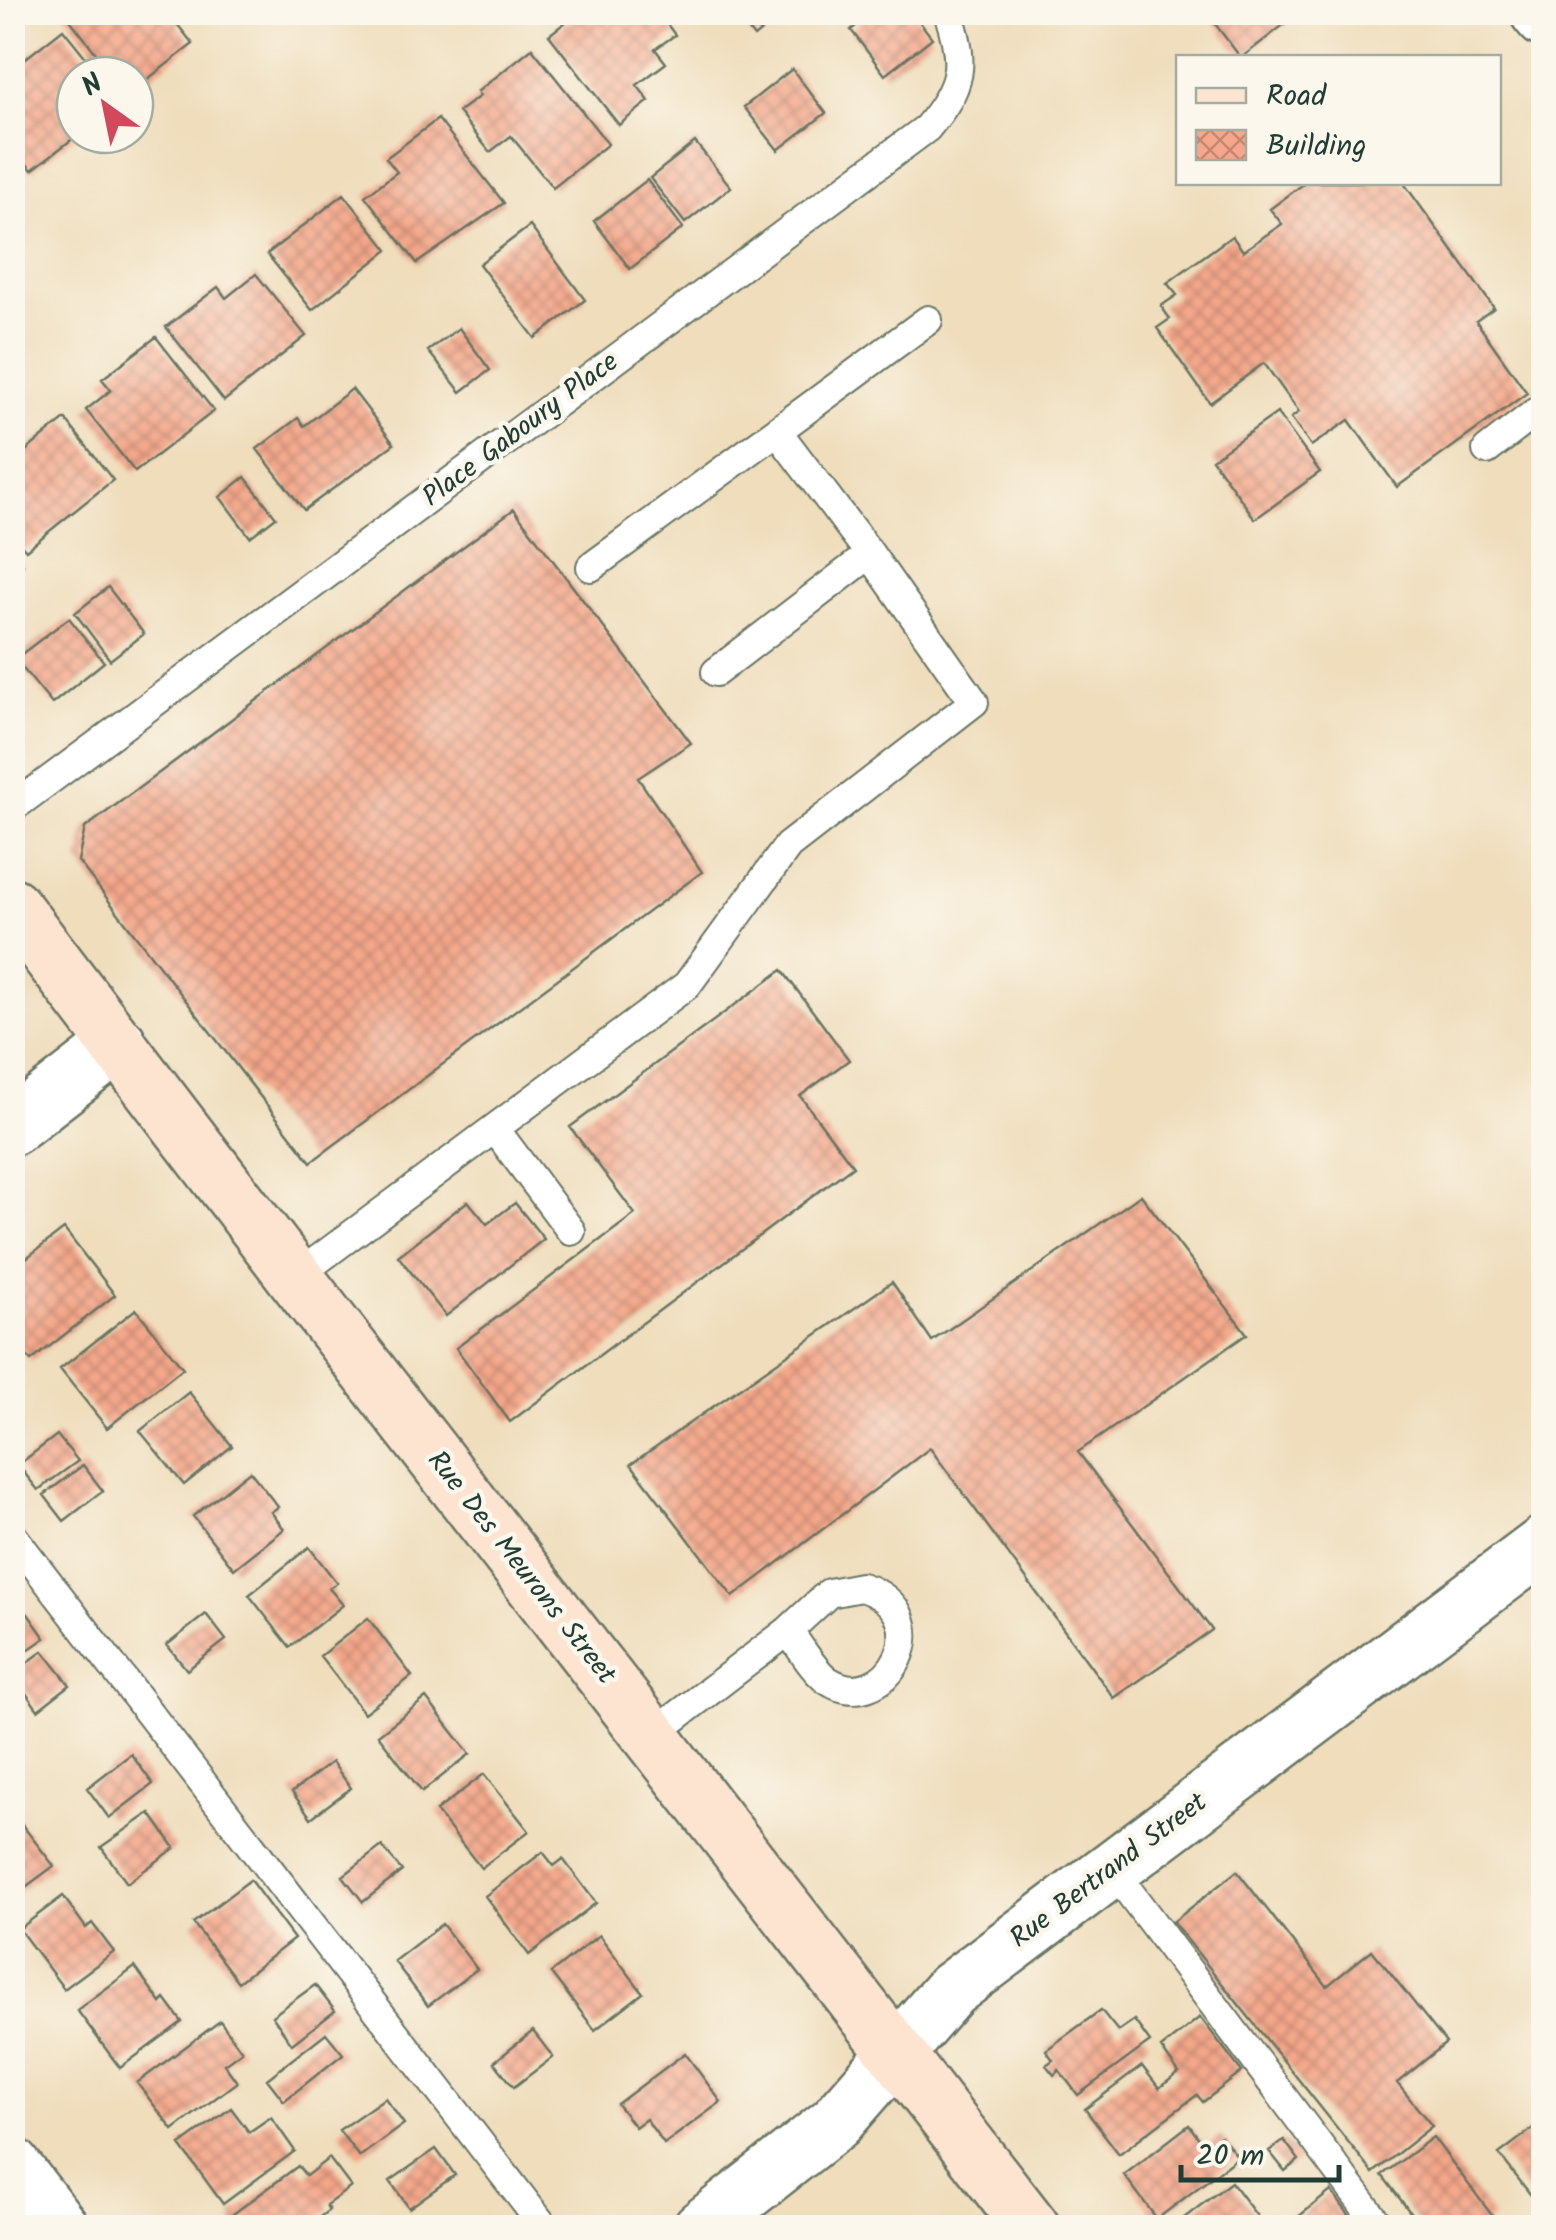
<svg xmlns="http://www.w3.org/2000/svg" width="1556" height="2240" font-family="Kalam,sans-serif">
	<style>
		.building { fill: url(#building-cross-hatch) }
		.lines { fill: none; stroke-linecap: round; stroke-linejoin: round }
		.lane-casing { stroke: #687563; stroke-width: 32 }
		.street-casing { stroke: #687563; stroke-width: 60 }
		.secondary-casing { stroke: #687563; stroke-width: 60 }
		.lane { stroke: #fff; stroke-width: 28 }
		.street { stroke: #fff; stroke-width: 55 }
		.secondary { stroke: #fde4d1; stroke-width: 55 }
		.labels { text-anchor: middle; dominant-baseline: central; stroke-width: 9; stroke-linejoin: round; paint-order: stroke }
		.street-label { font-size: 28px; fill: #1f3d34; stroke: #fbf7ec }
	</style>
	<defs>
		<pattern id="building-cross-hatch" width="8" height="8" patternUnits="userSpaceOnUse" patternTransform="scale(2.5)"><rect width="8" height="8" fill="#f4a78a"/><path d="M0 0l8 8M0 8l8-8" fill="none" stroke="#c58972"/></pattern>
	</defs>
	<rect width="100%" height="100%" fill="#fbf7ec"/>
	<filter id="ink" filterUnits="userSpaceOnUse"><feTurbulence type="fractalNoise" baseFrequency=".01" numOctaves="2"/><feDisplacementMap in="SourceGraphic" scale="20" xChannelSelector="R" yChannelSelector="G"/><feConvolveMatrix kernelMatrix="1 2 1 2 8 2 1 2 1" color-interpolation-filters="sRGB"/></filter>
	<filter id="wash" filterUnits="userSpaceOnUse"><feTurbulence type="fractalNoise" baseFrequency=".0048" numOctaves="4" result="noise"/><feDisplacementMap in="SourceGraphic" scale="40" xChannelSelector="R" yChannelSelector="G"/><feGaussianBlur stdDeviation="2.25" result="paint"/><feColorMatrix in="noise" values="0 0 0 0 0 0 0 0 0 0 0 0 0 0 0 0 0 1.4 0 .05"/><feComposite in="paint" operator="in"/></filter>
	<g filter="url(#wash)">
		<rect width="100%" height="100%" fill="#efddbb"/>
		<g id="blocks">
			<path class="building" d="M64 12H192L177 24 193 44 135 89V75H113Z
				M579 12H658L675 35 655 49 666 63 637 85 649 101 619 125 549 35Z
				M735 12H785L754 37Z
				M872 12H912L932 38 885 75 851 30Z
				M1206 12H1300L1241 58Z
				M63 29 100 75H75V126L72 129 75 137 32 170 12 146V69Z
				M532 48 608 144 553 188 511 136 490 152 458 112 480 96 477 92Z
				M792 69 826 113 778 150 744 107Z
				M438 119 504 203 417 263 365 196 397 172 386 158Z
				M695 142 731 187 685 223 650 178Z
				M12 162 22 175 12 182Z
				M647 180 683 228 630 269 594 221Z
				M1306 182H1403L1494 308 1476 321 1527 393 1397 487 1349 420 1311 446 1291 418 1299 412 1264 363 1210 403 1157 328 1170 319 1161 306 1177 295 1167 283 1232 236 1243 251 1282 224 1270 209Z
				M344 194 388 250 312 310 267 254Z
				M530 226 585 300 535 338 479 264Z
				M256 274 306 336 224 401 166 327 218 287 226 298Z
				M459 328 490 370 461 392 428 351Z
				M156 337 214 411 135 472 86 410 111 390 102 379Z
				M352 389 394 444 304 510 257 449 298 418 304 426Z
				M1277 413 1320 472 1255 519 1212 459Z
				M65 419 113 480 26 550 12 534V452L18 447 23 453Z
				M245 477 276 517 250 537 220 497Z
				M514 509 691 743 638 778 702 872 311 1162 78 861 85 828Z
				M12 551 23 565 12 573Z
				M108 587 144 634 110 660 75 613Z
				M69 618 104 662 52 704 15 659Z
				M782 970 849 1060 800 1096 853 1166 510 1422 456 1348 635 1214 570 1127Z
				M1141 1195 1247 1334 1078 1452 1212 1630 1114 1698 930 1448 733 1597 631 1464 892 1282 932 1341Z
				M468 1201 487 1224 515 1203 544 1239 446 1316 398 1256Z
				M64 1229 115 1295 31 1361 12 1337V1269Z
				M136 1309 183 1368 107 1428 60 1369Z
				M189 1392 232 1446 184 1485 140 1431Z
				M57 1435 78 1461 38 1490 18 1465Z
				M83 1465 103 1491 64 1521 44 1495Z
				M250 1471 278 1507 271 1512 284 1529 234 1569 193 1516Z
				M309 1547 337 1583 329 1588 343 1605 290 1647 249 1595Z
				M28 1614 45 1638 12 1661V1624Z
				M206 1614 226 1640 187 1670 167 1645Z
				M368 1618 412 1676 364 1713 320 1656Z
				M43 1651 70 1685 38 1710 12 1674Z
				M426 1698 470 1754 422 1792 378 1735Z
				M131 1754 153 1784 109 1818 87 1788Z
				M332 1762 351 1788 311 1818 292 1792Z
				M484 1774 529 1831 481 1868 436 1811Z
				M12 1812 54 1866 12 1897Z
				M150 1813 175 1848 127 1883 101 1847Z
				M382 1846 402 1871 363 1902 343 1876Z
				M543 1852 554 1866 563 1859 596 1903 529 1955 485 1896Z
				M1237 1871 1327 1986 1372 1950 1446 2043 1397 2083 1432 2126 1373 2173 1173 1922Z
				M250 1880 294 1939 238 1982 193 1923Z
				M63 1896 86 1928 92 1923 114 1952 64 1989 19 1929Z
				M442 1924 477 1969 428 2006 394 1961Z
				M599 1935 643 1993 595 2030 551 1973Z
				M135 1967 161 2003 165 1999 182 2022 120 2068 77 2010Z
				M315 1985 335 2011 292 2044 272 2016Z
				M1101 2010 1118 2031 1134 2020 1150 2042 1078 2095 1059 2070 1054 2075 1046 2065 1053 2060 1046 2050Z
				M1200 2017 1242 2072 1203 2102 1197 2095 1119 2154 1085 2109 1142 2066 1159 2088 1179 2073 1161 2048Z
				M220 2021 242 2051 224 2064 237 2082 173 2130 137 2083Z
				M533 2031 553 2057 514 2087 494 2062Z
				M326 2033 343 2054 284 2101 267 2079Z
				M685 2053 721 2102 664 2144 646 2119 635 2127 617 2104Z
				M385 2098 404 2124 359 2157 339 2130Z
				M231 2108 249 2132 271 2117 295 2151 223 2204 180 2145Z
				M1544 2120V2212L1499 2154Z
				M1189 2125 1205 2147 1221 2136 1238 2157 1157 2219 1124 2175Z
				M1433 2137 1494 2218 1482 2228H1422L1382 2175Z
				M1284 2140 1299 2160 1285 2171 1269 2151Z
				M436 2149 455 2175 409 2208 390 2181Z
				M329 2158 351 2187 326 2205 329 2210 306 2228H236L232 2222 236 2219 233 2214 298 2166 306 2176Z
				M1231 2182 1266 2228H1171Z
				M1331 2191 1353 2220 1344 2228H1284Z
				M484 2217 491 2228H469Z"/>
		</g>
	</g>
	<g filter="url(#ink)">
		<use href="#blocks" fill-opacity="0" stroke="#687563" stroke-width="2.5"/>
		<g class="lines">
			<defs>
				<path id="lane" d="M1487 450 1544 406
					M591 567 777 431
					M716 672 870 554
					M12 808 927 128C962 86 966 65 948 12
					M495 1129 571 1231
					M295 1277 687 985 788 846 974 702 870 554 777 431 928 320
					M12 1535 545 2228
					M861 1587C946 1613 886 1720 827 1680 812 1669 800 1646 788 1631L829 1593Z
					M651 1736 788 1631
					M1112 1869 1381 2228"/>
				<path id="street" d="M1538 12 1544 19
					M12 1127 119 1044
					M12 2165 61 2228
					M701 2228 836 2122 951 1990 1544 1544"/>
				<path id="secondary" d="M12 906 295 1277 1032 2228"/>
			</defs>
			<use href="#lane" class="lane-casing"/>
			<use href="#street" class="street-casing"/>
			<use href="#secondary" class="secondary-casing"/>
			<use href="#lane" class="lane"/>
			<use href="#street" class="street"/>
			<use href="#secondary" class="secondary"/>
		</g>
	</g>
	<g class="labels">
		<g class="street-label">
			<text transform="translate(521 430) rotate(-37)">Place Gaboury Place</text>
			<text transform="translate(521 1568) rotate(52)">Rue Des Meurons Street</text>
			<text transform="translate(1109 1871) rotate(-37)">Rue Bertrand Street</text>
		</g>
	</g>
	<rect width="1556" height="2240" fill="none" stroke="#fbf7ec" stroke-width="50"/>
	<rect x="1176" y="55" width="325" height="130" fill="#fbf7ec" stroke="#a3ada2" stroke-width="2.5"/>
	<rect x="1196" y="88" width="50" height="15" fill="#fde4d1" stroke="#a3ada2" stroke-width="2.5"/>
	<text x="1266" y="105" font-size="30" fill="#1f3d34">Road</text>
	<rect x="1196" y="130" width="50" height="30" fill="url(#building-cross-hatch)" stroke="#a3ada2" stroke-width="2.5"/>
	<text x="1266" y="155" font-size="30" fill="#1f3d34">Building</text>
	<g transform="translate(105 105) rotate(327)"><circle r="48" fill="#fbf7ec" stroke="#a3ada2" stroke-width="2.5"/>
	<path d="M0-8L18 38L0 25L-18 38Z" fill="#d1495b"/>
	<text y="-15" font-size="28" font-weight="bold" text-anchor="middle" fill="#1f3d34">N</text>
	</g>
	<path d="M1181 2165v15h158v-15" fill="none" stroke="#1f3d34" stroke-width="5"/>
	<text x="1196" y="2165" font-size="30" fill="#1f3d34" stroke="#fbf7ec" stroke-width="8" paint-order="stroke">20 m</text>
</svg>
